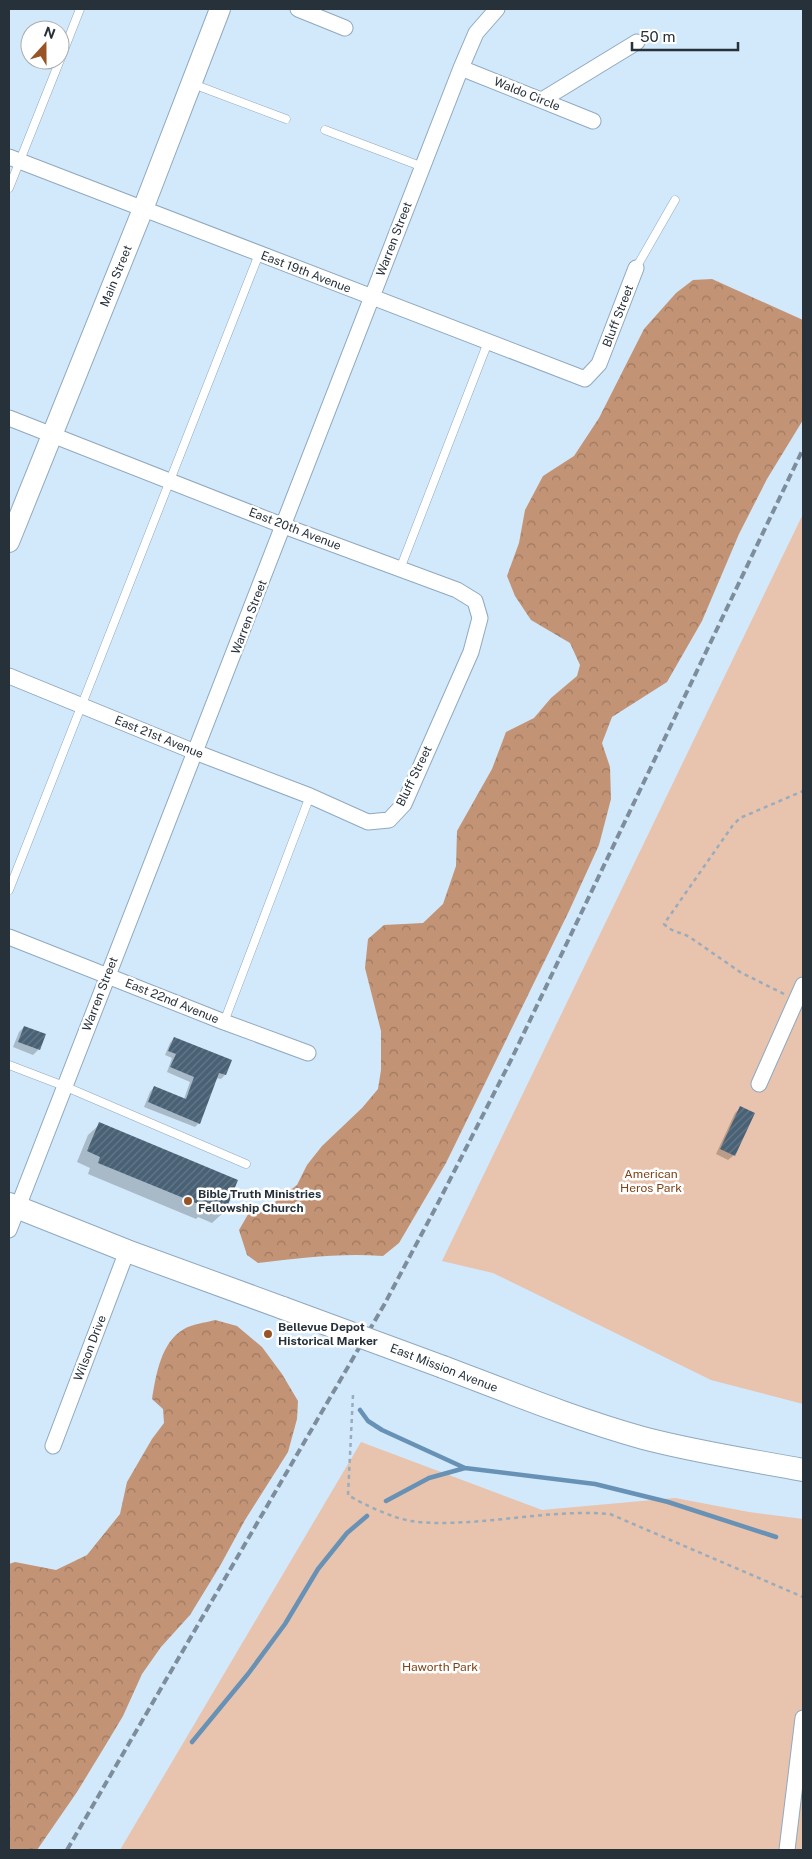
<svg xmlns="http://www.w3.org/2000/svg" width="812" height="1859" font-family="'Public Sans',sans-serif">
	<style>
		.green { fill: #e8c3ad }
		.forest { fill: url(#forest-crowns) }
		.shadow { fill: #0003 }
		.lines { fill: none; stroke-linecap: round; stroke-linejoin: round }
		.stream { stroke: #6792b6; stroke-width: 4.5 }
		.building { fill: url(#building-hatch) }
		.lane-casing { stroke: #8fa9bf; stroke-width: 9 }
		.street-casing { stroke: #8fa9bf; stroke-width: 17 }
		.secondary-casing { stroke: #8fa9bf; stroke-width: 22 }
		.primary-casing { stroke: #8fa9bf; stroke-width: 24 }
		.path { stroke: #9aacbc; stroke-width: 2.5; stroke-dasharray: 4 4; stroke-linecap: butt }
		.lane { stroke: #fff; stroke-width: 8 }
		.street { stroke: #fff; stroke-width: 15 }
		.secondary { stroke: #fff; stroke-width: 20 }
		.primary { stroke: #fff; stroke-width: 22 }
		.rail { stroke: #7d8d9b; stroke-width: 4; stroke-dasharray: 8 4; stroke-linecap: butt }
		.primary-bridge-casing { stroke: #8fa9bf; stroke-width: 24; stroke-linecap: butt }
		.primary-bridge { stroke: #fff; stroke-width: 22 }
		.poi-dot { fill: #985426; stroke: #fff; stroke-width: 2 }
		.labels { text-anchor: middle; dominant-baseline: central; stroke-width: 5; stroke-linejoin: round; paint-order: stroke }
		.street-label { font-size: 12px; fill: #27313a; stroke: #fff }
		.park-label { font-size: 12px; fill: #7f4114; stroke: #fff }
		.poi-label { font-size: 12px; font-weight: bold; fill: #27313a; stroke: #fff; text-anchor: start }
	</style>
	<defs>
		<pattern id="forest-crowns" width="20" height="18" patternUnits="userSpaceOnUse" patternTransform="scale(1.25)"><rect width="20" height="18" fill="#c39375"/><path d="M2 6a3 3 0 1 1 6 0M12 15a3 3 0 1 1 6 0" fill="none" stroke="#9e7961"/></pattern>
		<pattern id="building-hatch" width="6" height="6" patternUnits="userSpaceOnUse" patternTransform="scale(1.25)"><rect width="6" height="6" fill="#496175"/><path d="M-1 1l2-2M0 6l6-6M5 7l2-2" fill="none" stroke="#667989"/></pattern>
	</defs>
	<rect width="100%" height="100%" fill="#d2e8fb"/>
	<path class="green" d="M803 514V1404L711 1380 493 1273 442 1261Z
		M361 1442 542 1510 675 1498 749 1512 803 1519V1850H120Z"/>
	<path class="forest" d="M712 279 803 320V420L767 479 739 534 702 621 667 682 612 717 602 743 610 767 611 799 599 845 570 909 446 1163 399 1243 383 1256C338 1253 302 1258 258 1263L247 1255 239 1230 250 1211 275 1202 297 1185 307 1165 322 1146 362 1108 378 1089 381 1070V1031L365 968 368 939 384 925 423 923 443 904 456 866 457 831 492 769 506 732 534 718 551 698 577 676 580 665 570 643 531 620 515 596 507 576 519 543 525 510 543 476 574 456 599 418 644 329 676 293 693 280Z
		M215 1320 237 1326 262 1347 282 1374 298 1401 297 1419 288 1452 245 1520 220 1566 190 1615 161 1647 142 1674 123 1716 105 1746 77 1792 37 1850H9V1564L15 1562 56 1570 87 1555 120 1514 127 1482 152 1439 164 1423 163 1409 152 1399C156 1375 161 1342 184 1329 192 1324 205 1323 215 1320Z"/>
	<path class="shadow" d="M24 1027 39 1049 33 1055 13 1047 19 1032Z
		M174 1038 225 1075 221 1079 216 1078 199 1123 195 1127 144 1107 150 1092 154 1087 184 1099 190 1082 167 1072 172 1058 165 1055 170 1043Z
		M741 1107 734 1155 728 1160 716 1154 735 1113Z
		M100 1124 237 1181 224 1212 212 1223 198 1217 196 1219 88 1174 90 1168 77 1162 88 1135Z"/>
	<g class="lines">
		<path class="stream" d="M360 1410 368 1421 382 1430 465 1468 595 1484 668 1502 776 1537
			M386 1501 429 1478 465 1468
			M192 1742 248 1674 285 1624 318 1569 347 1533 367 1516"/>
	</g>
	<path class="building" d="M24 1026 46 1034 40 1050 18 1042Z
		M174 1037 232 1060 226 1075 219 1073 200 1124 148 1102 154 1086 186 1099 194 1077 170 1067 176 1054 168 1051Z
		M740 1106 755 1113 735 1156 720 1149Z
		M99 1122 238 1180 225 1212 209 1206 208 1208 98 1163 100 1157 87 1151Z"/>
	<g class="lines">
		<defs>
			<path id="lane" d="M60 60 80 9
				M193 84 286 119
				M325 130 423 167
				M9 188 60 60
				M636 268 675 200
				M400 569 488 342
				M9 890 259 254
				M224 1022 310 796
				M9 1065 64 1086 246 1164"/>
			<path id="street" d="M298 9 345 28
				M461 68 593 121
				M542 100 637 42
				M9 157 585 379 599 364 636 268
				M9 418 284 526 457 590 475 601 480 618 471 652 404 804 389 820 368 822 310 796 195 752 9 676
				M9 937 224 1022 308 1053
				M759 1084 803 985
				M9 1230 461 68 476 33 497 9
				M53 1446 127 1251
				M787 1850 803 1718"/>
			<path id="secondary" d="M9 542 143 209 220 9"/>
			<path id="primary" d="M9 1204 127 1251 283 1308
				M443 1367C509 1392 575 1419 643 1438 696 1452 750 1460 803 1470"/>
		</defs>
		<use href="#lane" class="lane-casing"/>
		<use href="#street" class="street-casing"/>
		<use href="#secondary" class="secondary-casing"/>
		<use href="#primary" class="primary-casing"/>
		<path class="path" d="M784 994 740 972 691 938C680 931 674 934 664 924L733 825 740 818 803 791
			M353 1395 348 1495C364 1505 393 1518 411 1521 430 1524 450 1523 469 1522 516 1519 563 1510 610 1514L803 1597"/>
		<use href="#lane" class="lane"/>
		<use href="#street" class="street"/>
		<use href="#secondary" class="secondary"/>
		<use href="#primary" class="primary"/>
		<path class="rail" d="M67 1850 384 1305 436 1207 511 1060 803 449"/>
		<defs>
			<path id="primary-bridge" d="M283 1308 443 1367"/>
		</defs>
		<use href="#primary-bridge" class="primary-bridge-casing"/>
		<use href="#primary-bridge" class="primary-bridge"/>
	</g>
	<g class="poi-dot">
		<circle cx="188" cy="1201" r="5"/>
		<circle cx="268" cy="1334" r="5"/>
	</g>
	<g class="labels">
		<g class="street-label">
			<text transform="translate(527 94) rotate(22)">Waldo Circle</text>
			<text transform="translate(394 239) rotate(-69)">Warren Street</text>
			<text transform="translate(306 272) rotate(21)">East 19th Avenue</text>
			<text transform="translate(116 276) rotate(-68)">Main Street</text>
			<text transform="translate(618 316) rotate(-69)">Bluff Street</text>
			<text transform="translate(295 529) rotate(21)">East 20th Avenue</text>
			<text transform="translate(249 617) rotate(-69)">Warren Street</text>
			<text transform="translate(159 737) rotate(22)">East 21st Avenue</text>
			<text transform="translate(414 776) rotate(-64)">Bluff Street</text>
			<text transform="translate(100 994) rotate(-69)">Warren Street</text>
			<text transform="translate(172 1001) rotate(22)">East 22nd Avenue</text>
			<text transform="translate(90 1348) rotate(-69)">Wilson Drive</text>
			<text transform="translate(444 1368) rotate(21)">East Mission Avenue</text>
		</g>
		<g class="park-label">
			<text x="651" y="1174">American<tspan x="651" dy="14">Heros Park</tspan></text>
			<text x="440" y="1667">Haworth Park</text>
		</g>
		<g class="poi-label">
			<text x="198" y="1194">Bible Truth Ministries<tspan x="198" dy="14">Fellowship Church</tspan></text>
			<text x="278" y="1327">Bellevue Depot<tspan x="278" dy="14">Historical Marker</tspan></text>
		</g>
	</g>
	<rect width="812" height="1859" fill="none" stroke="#27313a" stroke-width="20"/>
	<g transform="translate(45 45) rotate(21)"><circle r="24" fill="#ffffff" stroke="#a9adb0"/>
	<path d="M0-4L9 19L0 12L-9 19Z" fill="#985426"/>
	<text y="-8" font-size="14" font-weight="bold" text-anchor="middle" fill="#27313a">N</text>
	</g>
	<path d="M632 42v8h106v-8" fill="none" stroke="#27313a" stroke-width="2.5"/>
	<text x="640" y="42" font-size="15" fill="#27313a" stroke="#ffffff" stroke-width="4" paint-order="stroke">50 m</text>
</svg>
